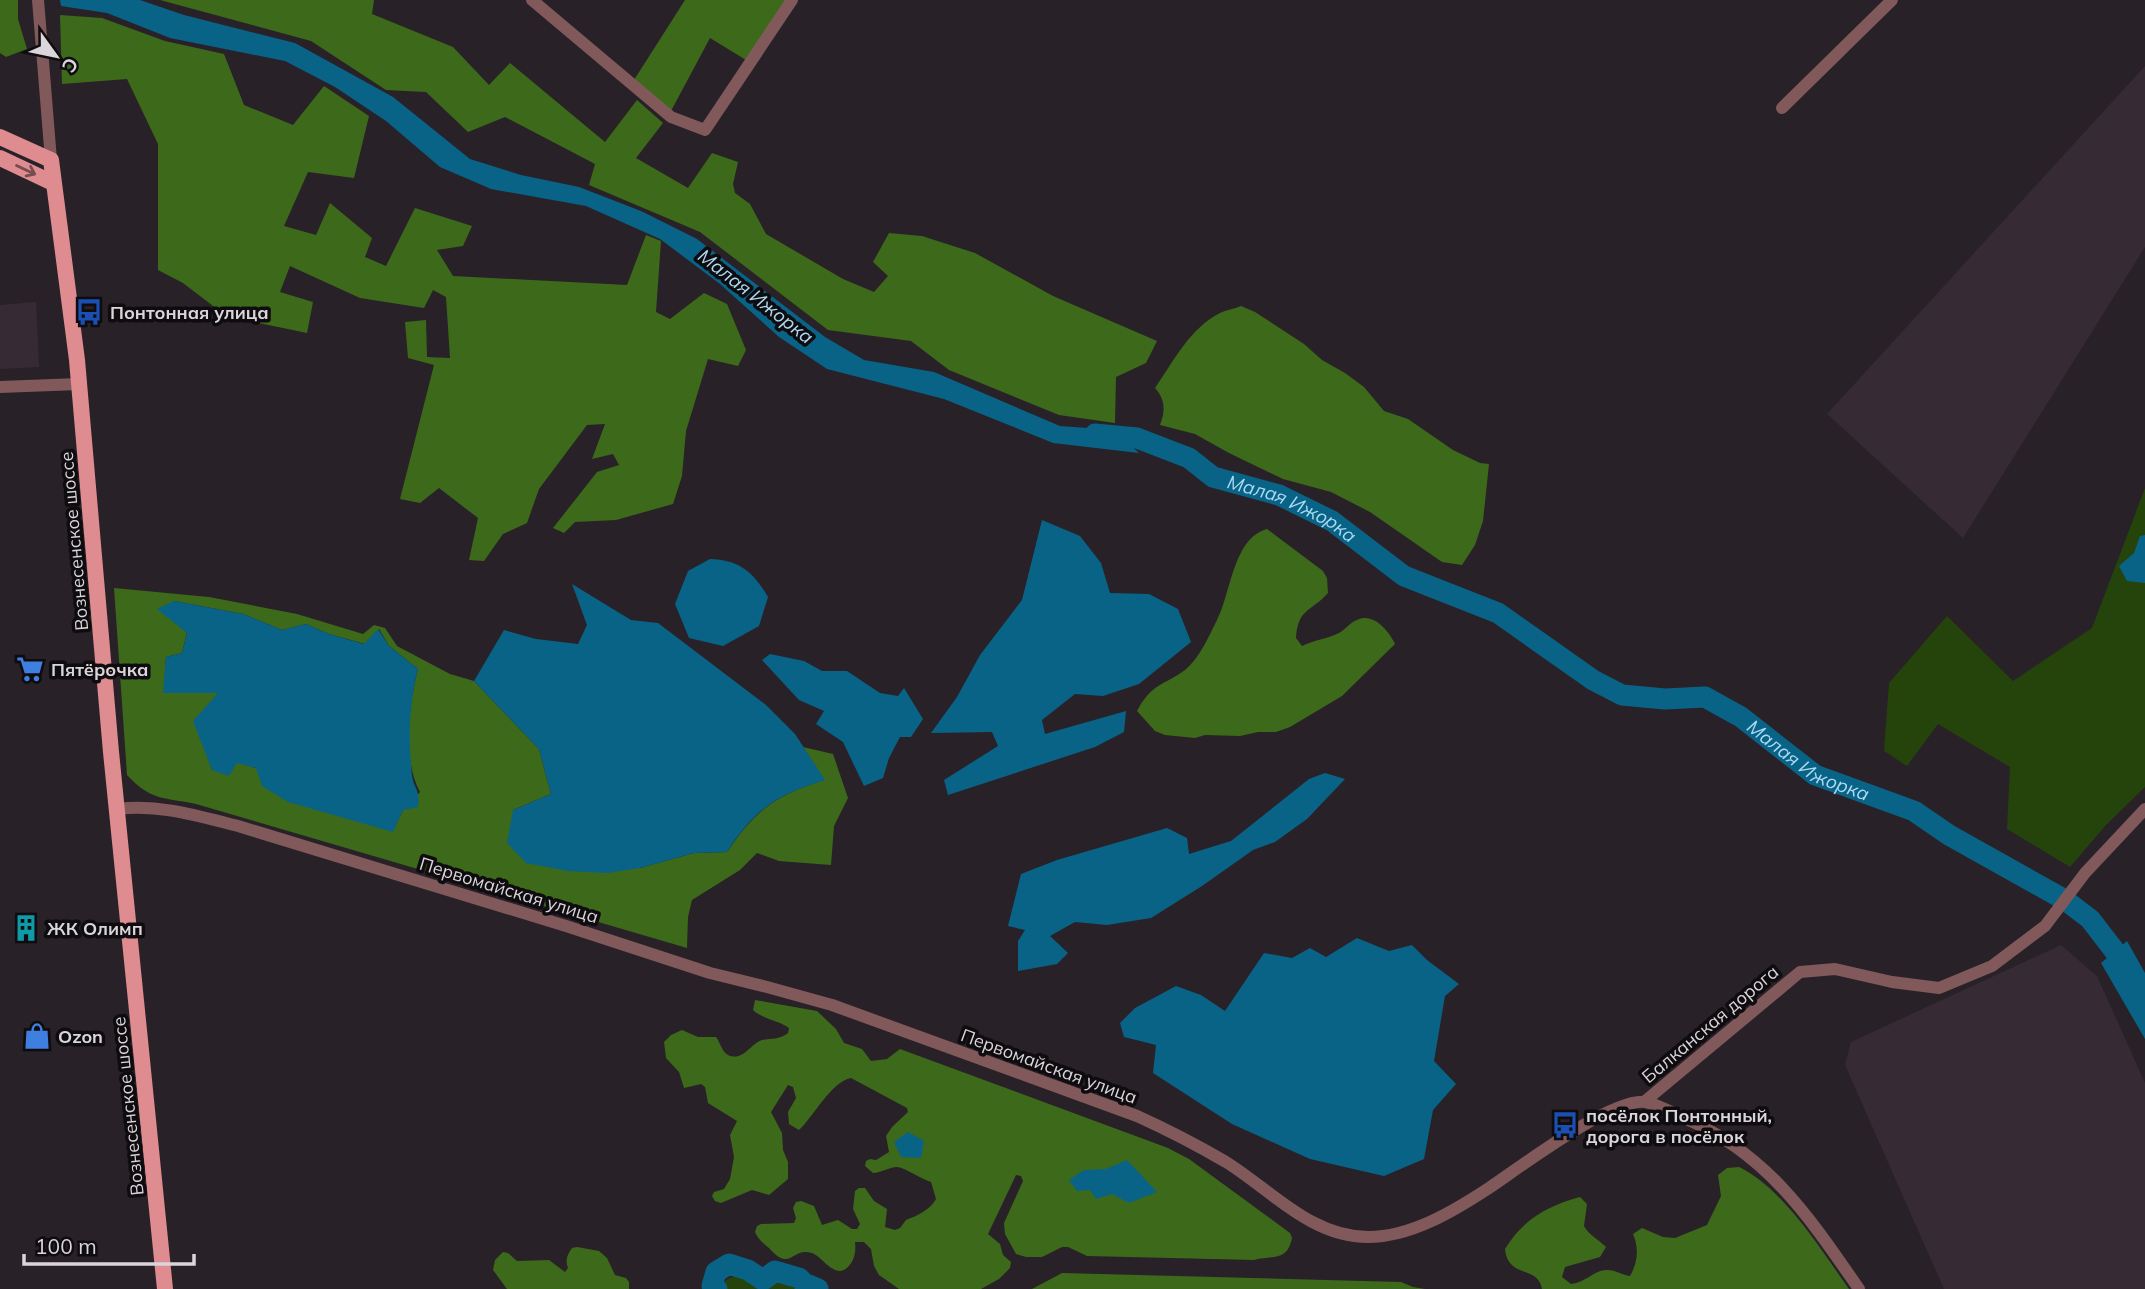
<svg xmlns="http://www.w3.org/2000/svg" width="2145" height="1289" font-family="Mulish,sans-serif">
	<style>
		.built { fill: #362a35 }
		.green { fill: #25440c }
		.forest { fill: #3d691a; fill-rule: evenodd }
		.water { fill: #086387 }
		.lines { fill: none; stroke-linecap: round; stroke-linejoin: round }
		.river { stroke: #086387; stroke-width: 21 }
		.minor { stroke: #81595a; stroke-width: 12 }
		.major { stroke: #de8c8f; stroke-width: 16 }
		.oneway { stroke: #764c4f }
		.labels { text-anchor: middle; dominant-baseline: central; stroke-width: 7; stroke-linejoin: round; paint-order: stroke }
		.poi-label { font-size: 18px; font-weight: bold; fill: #dad5da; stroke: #0f0c0f; text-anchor: start }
		.street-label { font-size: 18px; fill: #dad5da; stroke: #0f0c0f }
		.water-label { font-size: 19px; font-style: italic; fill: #acdaf3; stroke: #0f0c0f }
	</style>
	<rect width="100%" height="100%" fill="#292128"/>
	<path class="built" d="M2145 66V247L1963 538 1827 414Z
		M36 302 39 367 0 369V305Z
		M2061 945 2097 976 2145 1083V1289H1944L1845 1065 1851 1042Z"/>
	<path class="green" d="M2145 488V787L2106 825 2070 867 2007 829 2010 767 1938 724 1907 766 1884 751 1889 683 1947 616 2013 681 2092 628Z
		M736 1275 761 1285 777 1278 802 1289H726L724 1285 726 1280Z"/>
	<path class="forest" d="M0 0H18V19L27 49 6 57 0 53Z
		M160 0H374L372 14 453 47 489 85 510 63 605 142 637 100 663 123 636 158 688 188 712 153 738 162 733 184 735 193 750 204 766 234 843 279 874 292 888 276 873 262 889 233 922 236 975 253 1053 296 1157 341 1146 363 1116 377 1115 423 1059 415 949 370 911 341 828 330 700 232 589 185 595 164 505 117 468 132 426 92 386 90 311 41Z
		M685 0H786L746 60 710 38 671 111 634 80Z
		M60 15 102 18 165 41 224 54 244 105 293 125 324 86 369 116 354 178 308 172 284 226 316 235 330 203 372 238 365 257 386 266 415 208 472 226 463 246 437 250 453 276 627 285 646 235 661 241 656 312 670 319 704 293 727 304 746 350 738 366 708 359 686 431 682 476 673 504 616 520 575 522 564 533 553 528 597 472 619 465 613 454 592 459 605 424 587 425 539 489 527 523 503 534 484 561 469 560 478 518 439 488 420 503 400 499 434 365 408 358 405 322 426 320 427 357 450 358 446 297 433 290 424 308 360 298 290 266 280 292 313 302 307 333 245 320 217 309 183 283 158 270V144L127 79 62 84Z
		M1241 306 1255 312 1304 344 1322 360 1345 373 1364 387 1384 411 1408 419 1453 450 1480 463 1489 464 1483 521 1475 545 1462 565 1442 562 1370 512 1331 492 1283 479 1229 453 1195 434 1160 425C1165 412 1166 400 1155 388 1173 362 1190 328 1220 313 1226 310 1234 309 1241 306Z
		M1267 529 1323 571 1327 578 1328 593C1311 612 1298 608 1296 638L1302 646C1314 640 1327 639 1339 633 1346 629 1349 623 1357 620 1373 612 1389 631 1395 644L1342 696 1290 727 1276 732H1258L1240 736 1205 735 1195 738 1165 735 1155 731 1137 711C1152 683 1163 686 1185 670 1199 659 1209 636 1217 620 1231 594 1233 538 1267 529Z
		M114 588 209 597 297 614 363 634 374 625 385 628 397 646 450 674 474 681 539 749 551 794 513 810 640 868 694 853 727 852C755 810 776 795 824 780L803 747 833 754 848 798 834 826 831 865 779 861 757 853 740 870 692 900 688 917 687 948 196 804C163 797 151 801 127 775ZM174 601 243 614 282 630 306 624 329 634 365 644 379 629 389 646 418 669C409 704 402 760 420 792L403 810 393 831 256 768 237 762 212 770 205 748 218 693H164L166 657 182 653 187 632Z
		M755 1000 817 1011 836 1029 844 1043 862 1049 871 1061 887 1059 900 1049 1168 1148 1189 1159 1290 1233 1292 1238C1287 1262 1273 1255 1254 1260L1087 1256 1068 1247H1062L1042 1257H1026L1016 1254 1005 1234 1004 1223 1023 1181 1021 1176 1016 1175 988 1234 1000 1244 1003 1255 1011 1262 1010 1268 999 1279 981 1289H899L879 1275 874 1266 871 1249 864 1242H855C856 1251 855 1260 848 1267 835 1280 823 1257 812 1253 791 1247 791 1273 769 1248 763 1243 758 1239 755 1232L757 1226 761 1224 794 1223 796 1218 793 1208 796 1202 801 1201 814 1206 822 1225 838 1220 852 1229H857L860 1224 853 1209 855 1191 859 1188H865L874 1201 887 1209 885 1227 895 1230 900 1228 906 1220C917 1216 931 1209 936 1199L931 1182C921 1179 906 1168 897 1167 889 1167 881 1173 873 1173L865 1166 866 1161 870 1159 876 1160 889 1152 886 1136 892 1127 908 1112 907 1108 851 1078C831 1082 814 1116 799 1130L789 1124 788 1112 796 1098 793 1087 788 1085 771 1112 782 1133 783 1150 788 1162V1179L769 1195 752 1190 721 1203 715 1201 712 1196 714 1192 724 1189 730 1179 734 1157 730 1135 737 1121 708 1103 705 1087 701 1084 684 1088 679 1072 666 1058 664 1042 671 1035 682 1030 698 1037H716C720 1042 722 1052 728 1055 743 1062 750 1044 762 1040 772 1038 779 1040 788 1033L789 1028C778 1020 764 1020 753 1010Z
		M1739 1167C1783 1188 1821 1250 1849 1289H1542C1538 1265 1508 1279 1505 1249 1522 1220 1549 1205 1580 1197L1587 1204 1584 1226C1590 1236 1598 1239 1606 1247L1600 1257 1565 1267 1562 1277 1571 1284C1587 1282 1595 1269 1608 1270 1615 1270 1623 1275 1630 1276 1638 1262 1639 1248 1633 1234L1642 1228 1663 1237 1675 1238 1707 1225 1721 1196 1718 1175 1727 1168Z
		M577 1247 599 1251 607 1258 615 1275 626 1278 629 1282V1289H507L493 1270 495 1260 503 1252 508 1253 517 1261 549 1260 565 1272 568 1268C565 1260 567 1255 572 1248Z
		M1062 1273 1401 1282 1413 1287 1425 1289H1032Z"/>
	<path class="water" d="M60 0H140L184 15 295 43 393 97 470 159 521 175 579 187 641 211 697 239 825 337 864 360 934 372 1060 426 1115 430 1139 453 1053 443 944 399 827 369 779 337 720 284 660 239 586 206 491 189 440 167 386 121 335 87 285 61 170 38 107 13 61 6Z
		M1042 520 1080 536 1101 563 1110 593 1149 594 1178 609 1191 642 1139 684 1103 696 1075 694 1042 720 1045 734 1126 711 1124 732 1095 747 948 795 944 780 998 746 992 732 931 733 957 697 980 655 1022 600Z
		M2145 535V583L2127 581 2119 566 2134 553 2140 536Z
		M710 559C740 560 753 572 768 597L759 626 723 646 689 638 675 604 688 571Z
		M572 584 631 620 658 623 766 705 795 734 825 780C776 795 755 809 727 852L694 853 640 868 607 873 568 871 526 863 507 843 513 810 551 794 539 749 474 681 504 630 536 639 578 644 587 625Z
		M174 601 243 614 282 630 306 624 329 634 364 644 378 629 389 646 418 669C409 704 408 739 412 775 414 790 420 787 418 807L403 810 393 832 288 802 262 786 256 768 237 763 229 776 212 770 193 721 218 693H163L166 657 182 653 187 633 157 609Z
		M770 654 804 661 822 671H847L880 693 898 696 904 688 923 719 911 737H900L889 758 883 778 864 786 843 742 816 724 824 711 799 700 762 660Z
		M1325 773 1345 779 1307 819 1275 842 1253 850 1202 886 1151 918 1107 925 1075 922 1050 936 1068 953 1057 964 1018 971V941L1025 930 1008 926 1021 874 1057 860 1167 828 1187 838 1189 854 1231 841 1309 779Z
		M1357 938 1389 951 1412 945 1427 960 1459 984 1445 996 1434 1061 1456 1084 1433 1110 1424 1159 1384 1176 1310 1159 1232 1124 1153 1073 1156 1045 1124 1037 1120 1023 1135 1008 1176 986 1201 995 1225 1011 1264 953 1292 958 1310 948 1326 957Z
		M2127 941 2145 973V1039L2101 963Z
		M908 1132 924 1141 921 1158 901 1157 894 1142Z
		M1127 1160 1157 1192 1129 1203 1112 1194 1096 1199 1090 1190 1077 1191 1069 1180 1084 1170 1106 1169Z"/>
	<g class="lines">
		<g class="river">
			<path id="s1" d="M1095 434 1137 438 1189 458 1213 477 1279 495 1332 521 1404 576 1498 613 1593 680 1622 695 1665 699 1705 697 1741 717 1815 775 1914 811 1949 835 2065 900 2090 919 2117 954 2145 1006"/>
			<path d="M717 1289 712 1286 716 1272 729 1264 748 1270 763 1280 775 1271 799 1278 804 1283 818 1289"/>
		</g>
		<path class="minor" d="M38 0 51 160
			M532 0 671 117 705 130 792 0
			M1782 108 1892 0
			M0 387 79 384
			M118 809C160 804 198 816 238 826L566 926 710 973 767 987 832 1005 1137 1116C1168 1130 1197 1145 1226 1162 1271 1190 1311 1237 1368 1237 1411 1237 1454 1211 1489 1188 1519 1168 1611 1098 1645 1102 1657 1104 1673 1113 1684 1118 1767 1153 1810 1218 1859 1289
			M1644 1102 1800 972 1835 969 1892 982 1939 988 1992 966 2045 926 2085 873 2145 809"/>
		<path class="major" d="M0 137 51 160 77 360 111 752 165 1289
			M0 158 53 183"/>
	</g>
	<defs><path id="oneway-shaft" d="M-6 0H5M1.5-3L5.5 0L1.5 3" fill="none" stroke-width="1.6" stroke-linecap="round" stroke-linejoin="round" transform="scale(1.75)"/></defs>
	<use class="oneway" href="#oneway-shaft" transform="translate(26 170) rotate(25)"/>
	<defs>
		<symbol id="bus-bare" viewBox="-9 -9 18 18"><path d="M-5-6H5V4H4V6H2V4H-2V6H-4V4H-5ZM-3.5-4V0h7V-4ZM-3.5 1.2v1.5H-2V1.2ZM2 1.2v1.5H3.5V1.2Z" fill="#1a4fb4" stroke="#0f0c0f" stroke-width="2.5" paint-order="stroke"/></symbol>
		<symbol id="supermarket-bare" viewBox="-9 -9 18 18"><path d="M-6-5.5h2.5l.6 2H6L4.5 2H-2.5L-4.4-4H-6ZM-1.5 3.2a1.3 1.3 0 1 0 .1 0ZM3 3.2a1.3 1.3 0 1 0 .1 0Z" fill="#3f7fe0" stroke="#0f0c0f" stroke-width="2.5" paint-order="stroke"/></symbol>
		<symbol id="building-bare" viewBox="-9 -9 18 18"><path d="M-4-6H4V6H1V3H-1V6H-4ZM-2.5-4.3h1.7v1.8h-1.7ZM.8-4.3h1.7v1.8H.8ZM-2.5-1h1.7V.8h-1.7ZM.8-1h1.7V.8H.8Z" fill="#0f9aa8" stroke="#0f0c0f" stroke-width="2.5" paint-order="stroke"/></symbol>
		<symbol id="shop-bare" viewBox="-9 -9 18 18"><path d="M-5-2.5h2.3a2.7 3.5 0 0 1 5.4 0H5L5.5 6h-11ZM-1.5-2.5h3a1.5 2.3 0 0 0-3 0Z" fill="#3f7fe0" stroke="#0f0c0f" stroke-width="2.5" paint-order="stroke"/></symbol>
	</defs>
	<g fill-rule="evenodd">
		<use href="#bus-bare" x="70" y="293" width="38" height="38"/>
		<use href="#supermarket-bare" x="11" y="650" width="38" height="38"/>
		<use href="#building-bare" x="7" y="909" width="38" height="38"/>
		<use href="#shop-bare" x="18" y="1017" width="38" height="38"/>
		<use href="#bus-bare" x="1546" y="1106" width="38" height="38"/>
	</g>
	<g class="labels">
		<g class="poi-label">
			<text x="110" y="312">Понтонная улица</text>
			<text x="51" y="669">Пятёрочка</text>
			<text x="47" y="928">ЖК Олимп</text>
			<text x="58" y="1036">Ozon</text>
			<text x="1586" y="1115">посёлок Понтонный,<tspan x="1586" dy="21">дорога в посёлок</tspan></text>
		</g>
		<g class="street-label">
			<text transform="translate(74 541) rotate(-95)">Вознесенское шоссе</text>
			<text transform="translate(509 890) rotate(17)">Первомайская улица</text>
			<text transform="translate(1710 1024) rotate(-40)">Балканская дорога</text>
			<text transform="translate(1049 1066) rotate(20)">Первомайская улица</text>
			<text transform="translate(128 1106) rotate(-96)">Вознесенское шоссе</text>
		</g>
		<g class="water-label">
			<text transform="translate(756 296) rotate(38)">Малая Ижорка</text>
			<text stroke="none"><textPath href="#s1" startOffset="214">Малая Ижорка</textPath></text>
			<text stroke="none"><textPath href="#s1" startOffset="802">Малая Ижорка</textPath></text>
		</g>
	</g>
	<g transform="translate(56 56) rotate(123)" stroke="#0f0c0f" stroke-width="5" paint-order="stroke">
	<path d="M0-5L12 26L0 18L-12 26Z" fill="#dad5da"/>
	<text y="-10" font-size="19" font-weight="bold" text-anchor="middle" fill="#dad5da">С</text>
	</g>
	<path d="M24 1254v10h170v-10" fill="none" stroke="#dad5da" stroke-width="3.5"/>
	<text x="35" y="1254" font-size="21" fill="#dad5da" stroke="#0f0c0f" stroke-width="5" paint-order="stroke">100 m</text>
</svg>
